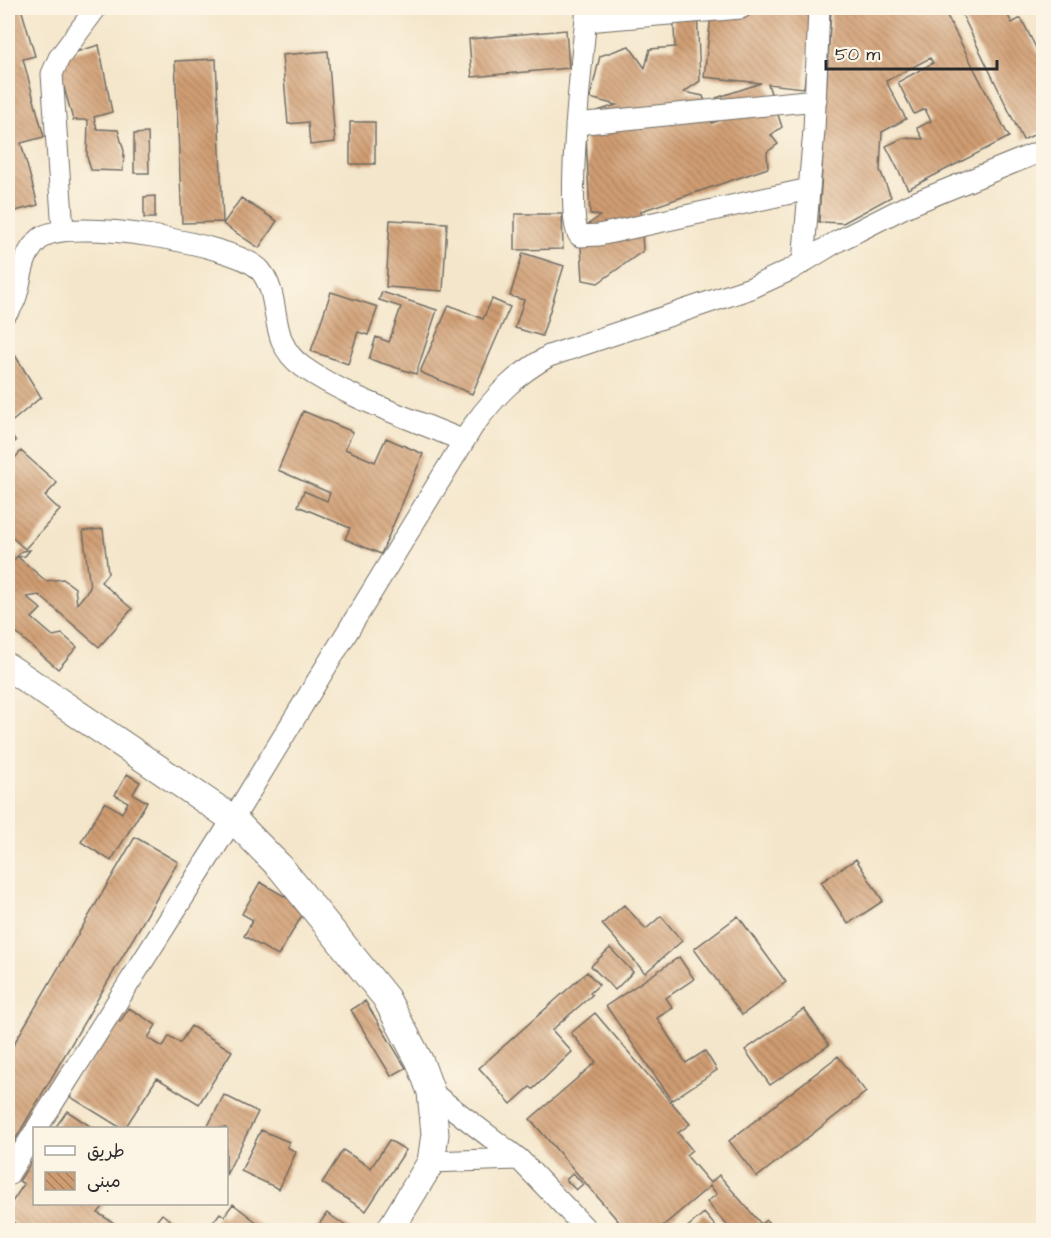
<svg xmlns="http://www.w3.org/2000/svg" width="1051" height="1238" font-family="'Architects Daughter','Playpen Sans Arabic',sans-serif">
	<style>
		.building { fill: url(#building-back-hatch) }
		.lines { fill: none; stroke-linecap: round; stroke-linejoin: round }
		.minor-casing { stroke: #716c63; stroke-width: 23 }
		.tertiary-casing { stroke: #716c63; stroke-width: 29 }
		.minor { stroke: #fff; stroke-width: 21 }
		.tertiary { stroke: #fff; stroke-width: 27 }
	</style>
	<defs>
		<pattern id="building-back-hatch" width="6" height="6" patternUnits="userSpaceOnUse" patternTransform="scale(1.5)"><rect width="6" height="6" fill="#d09d72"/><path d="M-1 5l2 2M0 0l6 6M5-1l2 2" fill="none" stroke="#a9805e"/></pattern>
	</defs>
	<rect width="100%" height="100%" fill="#fcf5e5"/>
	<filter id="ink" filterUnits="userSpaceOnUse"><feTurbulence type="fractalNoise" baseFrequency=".0167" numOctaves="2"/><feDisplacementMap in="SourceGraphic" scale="12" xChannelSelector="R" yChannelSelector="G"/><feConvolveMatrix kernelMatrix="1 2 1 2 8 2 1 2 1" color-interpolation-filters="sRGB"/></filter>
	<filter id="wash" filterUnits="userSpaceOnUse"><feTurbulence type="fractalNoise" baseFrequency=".008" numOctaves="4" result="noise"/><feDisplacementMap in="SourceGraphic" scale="24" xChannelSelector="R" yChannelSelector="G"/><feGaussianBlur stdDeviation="1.35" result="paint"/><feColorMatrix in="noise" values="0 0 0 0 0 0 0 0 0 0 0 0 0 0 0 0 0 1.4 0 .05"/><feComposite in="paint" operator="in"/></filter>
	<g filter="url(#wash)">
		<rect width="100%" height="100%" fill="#f4e6cb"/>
		<g id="blocks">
			<path class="building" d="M8 8H21L35 56 23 59 44 137 21 143 38 205 8 213Z
				M673 8H697L700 81 684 92 703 96 712 123 723 119 716 98 761 83 704 77 712 8H813L804 88 768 84 782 127 771 135 778 144 767 152 768 168 641 211 643 251 598 283 583 280 580 230 600 216 590 214 585 115 616 105 590 98 600 56 629 46 645 68 650 49 675 47Z
				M831 8H943L1009 137 908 189 886 146 903 138 923 139 917 128 931 121 925 109 914 114 898 82 933 63 930 58 886 81 906 119 882 132 880 170 891 197 843 223 819 222Z
				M959 8H1004L1012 23 1021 18 1044 64V130L1023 140Z
				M566 30 569 68 472 77 469 39Z
				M99 45 112 112 94 117 97 129 118 130 124 151 123 171 91 170 87 157 88 120H73L56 58Z
				M328 51 335 142 310 145 308 122 288 124 282 55Z
				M216 59 223 222 182 223 175 61Z
				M350 122H375V164H350Z
				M148 133 149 173H134V134Z
				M155 196V218H144V197Z
				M241 198 277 221 259 248 223 224Z
				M515 214H562L563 249 515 250Z
				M390 220 447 223 443 291 386 287Z
				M523 253 564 266 542 336 515 328 524 300 510 296Z
				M331 292 378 307 368 335 358 332 348 364 311 351Z
				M382 292 437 310 416 374 369 359 376 337 389 342 401 307 379 300Z
				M492 299 510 307 472 394 420 372 449 305 483 319Z
				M8 344 41 397 8 425Z
				M303 411 353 432 345 449 375 462 386 438 423 454 381 554 345 539 350 528 298 506 304 491 327 501 330 493 278 470Z
				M8 430 16 441 8 447Z
				M21 451 57 483 45 496 60 510 25 549 8 534V466Z
				M103 529 108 573 101 582 132 609 99 647 39 595 27 597 41 609 32 618 53 636 62 634 77 647 58 669 8 626V583H10L8 567 22 551 30 550 25 556 18 557 46 581 63 579 75 588 77 604 90 588 83 531Z
				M127 774 140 782 133 794 147 802 111 861 81 842 105 802 122 813 128 802 115 795Z
				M135 837 178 862 8 1152V1054Z
				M856 859 883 901 848 924 821 882Z
				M260 882 306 909 278 956 244 936 253 920 242 914Z
				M624 905 646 929 661 916 682 941 645 973 602 924Z
				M738 916 786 982 742 1015 694 949Z
				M610 948 633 972 615 990 591 966Z
				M679 957 694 979 666 998 673 1008 657 1018 686 1063 705 1051 717 1070 672 1100 606 1006Z
				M587 972 599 985 590 993 592 995 552 1030 572 1052 533 1089 530 1087 511 1104 479 1068Z
				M365 1001 406 1068 391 1076 351 1010Z
				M129 1008 156 1025 148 1038 163 1047 169 1036 180 1043 191 1026 232 1051 199 1104 157 1078 125 1128H121L69 1096 116 1019 120 1022Z
				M804 1009 829 1045 770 1085 745 1050Z
				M595 1013 690 1124 678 1133 692 1150 686 1155 710 1183 719 1175 761 1224 766 1220 776 1230H731L707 1202 717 1194 710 1186 658 1230H626L530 1119 596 1062 571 1033Z
				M838 1056 866 1092 757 1177 729 1141Z
				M224 1095 258 1112 226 1175V1128H207Z
				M67 1111 93 1128H55Z
				M261 1130 289 1142 287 1147 296 1152 279 1189 241 1171Z
				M389 1140 406 1150 366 1211 322 1183 343 1150 371 1168Z
				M34 1158V1204H105L98 1213 125 1230H38L31 1226 25 1230 8 1219V1208L24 1184 19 1181Z
				M573 1173 583 1184 576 1190 566 1180Z
				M233 1204 267 1230H207L220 1213 224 1216Z
				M327 1213 352 1230H315Z
				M704 1213 719 1230H684Z
				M162 1214 183 1230H149Z"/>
		</g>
	</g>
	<g filter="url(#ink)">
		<use href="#blocks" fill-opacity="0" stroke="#716c63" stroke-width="1.5"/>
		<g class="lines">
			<defs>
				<path id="minor" d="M587 8C584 38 563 223 580 236L599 235 809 189
					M586 21 741 8
					M576 124 816 100
					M63 230 52 74 59 58 96 8
					M803 263 814 130 819 8
					M8 311C25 292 15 259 41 238 68 216 238 244 260 270 284 299 265 340 303 367 345 397 415 420 464 441
					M431 1092 519 1159 587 1230
					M37 1128 233 819 473 426C497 394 514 376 549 356L751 288 790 270 838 241 907 206 1044 150
					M431 1162 519 1159
					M8 1175 34 1133"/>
				<path id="tertiary" d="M8 667 233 819 281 868 386 998 420 1062 431 1092 435 1134 431 1162 390 1230"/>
			</defs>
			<use href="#minor" class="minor-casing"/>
			<use href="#tertiary" class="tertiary-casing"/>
			<use href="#minor" class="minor"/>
			<use href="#tertiary" class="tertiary"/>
		</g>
	</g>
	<rect width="1051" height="1238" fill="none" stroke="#fcf5e5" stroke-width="30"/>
	<rect x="33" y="1127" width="195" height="78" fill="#fcf5e5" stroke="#a8a49b" stroke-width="1.5"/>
	<rect x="45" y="1146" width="30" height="9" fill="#ffffff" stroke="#a8a49b" stroke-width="1.5"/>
	<text x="87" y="1157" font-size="18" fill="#2b2b2b">طريق</text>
	<rect x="45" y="1172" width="30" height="18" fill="url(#building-back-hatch)" stroke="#a8a49b" stroke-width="1.5"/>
	<text x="87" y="1187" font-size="18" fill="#2b2b2b">مبنى</text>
	<path d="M826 60v9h171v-9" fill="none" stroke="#2b2b2b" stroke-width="3"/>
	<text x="835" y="60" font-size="18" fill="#2b2b2b" stroke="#fcf5e5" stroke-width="4.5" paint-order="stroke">50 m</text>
</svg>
